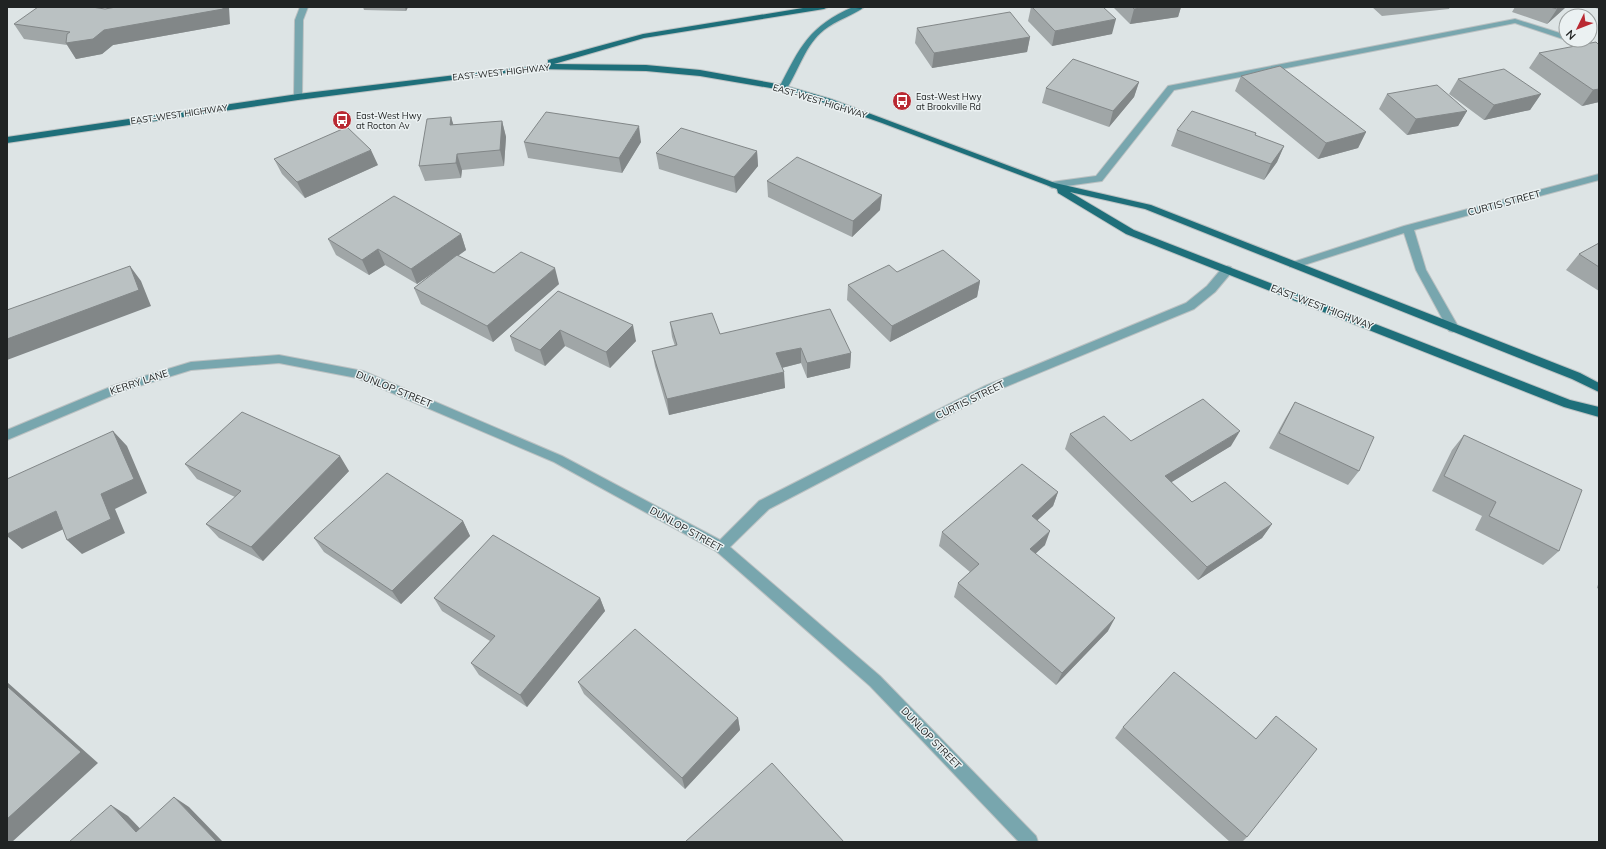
<svg xmlns="http://www.w3.org/2000/svg" width="1606" height="849" font-family="Mulish,sans-serif">
	<style>
		.lines { fill: none; stroke-linecap: round; stroke-linejoin: round }
		.lane-casing { stroke: #bbc1c2; stroke-width: 2 }
		.street-casing { stroke: #bbc1c2; stroke-width: 2 }
		.secondary-casing { stroke: #bbc1c2; stroke-width: 2 }
		.primary-casing { stroke: #bbc1c2; stroke-width: 2 }
		.lane { fill: #78a6ae; fill-rule: evenodd }
		.street { fill: #78a6ae; fill-rule: evenodd }
		.secondary { fill: #3b8893; fill-rule: evenodd }
		.primary { fill: #1e6f7a; fill-rule: evenodd }
		.wall { fill: #a0a6a7 }
		.shaded-wall { fill: #828788 }
		.building { fill: #bac1c2; stroke: #828788 }
		.labels { text-anchor: middle; dominant-baseline: central; stroke-width: 3; stroke-linejoin: round; paint-order: stroke }
		.far-street-label { font-size: 9px; fill: #202323; stroke: #ebf1f2 }
		.far-poi-label { font-size: 9px; fill: #202323; stroke: #ebf1f2; text-anchor: start }
		.street-label { font-size: 10px; fill: #202323; stroke: #ebf1f2 }
	</style>
	<rect width="100%" height="100%" fill="#dde4e5"/>
	<g class="lines">
		<defs>
			<path id="lane" d="M1515 19 1566 35V40H1579L1599 46V51L1515 23 1174 90 1102 181 1052 188 1047 185 1052 182 1096 176 1168 86Z"/>
			<path id="street" d="M300 7H308L303 20 302 97 298 100 294 97 295 20Z
				M1599 174V180L1414 230 1426 270 1459 328 1453 332 1449 331 1416 270 1404 233 1298 267H1290L1289 265 1290 263 1404 226Z
				M1227 266 1231 267 1232 270 1231 273 1215 292 1194 309 993 392 769 509 730 547 880 676 1036 836 1038 842H1019L870 686 716 551 554 462 357 378 279 363 191 370 123 391 7 440V430L115 385 191 362 279 355 363 371 562 456 720 540 759 501 985 386 1186 303 1207 286 1223 267Z"/>
			<path id="secondary" d="M853 7H864C856 14 835 21 824 30 805 45 799 70 786 90H780L779 88C800 47 809 26 853 7Z"/>
			<path id="primary" d="M809 7H828L824 9 644 38 554 64 646 65 700 70 783 85 831 99 1055 183 1151 205 1580 373 1599 383V392L1572 379 1145 209 1070 192 1134 230 1570 400 1599 407V417L1564 407 1126 234 1058 193 1057 189 882 123 825 103 782 90 700 76 646 71 538 69 298 100 7 143V137L298 94 548 64V60L643 34Z
				M851 7H864L860 9Z"/>
		</defs>
		<use href="#lane" class="lane-casing"/>
		<use href="#street" class="street-casing"/>
		<use href="#secondary" class="secondary-casing"/>
		<use href="#primary" class="primary-casing"/>
		<use href="#lane" class="lane"/>
		<use href="#street" class="street"/>
		<use href="#secondary" class="secondary"/>
		<use href="#primary" class="primary"/>
	</g>
	<path class="wall" d="M363 7H408L406 11 364 10Z
		M1031 7H1103L1112 34 1052 46 1028 21Z
		M1113 7H1181L1178 17 1130 24Z
		M1372 7H1450L1449 9 1382 16Z
		M1515 7H1566L1547 24 1512 12Z
		M1592 7H1599V9Z
		M14 24H230L113 45 102 54 76 59 67 45 24 39Z
		M917 28 1030 37 1027 52 932 68 915 43Z
		M1599 45V102L1582 106 1529 68 1539 53Z
		M1241 76 1366 132 1358 148 1318 159 1235 91Z
		M1458 79 1541 94 1530 110 1484 120 1449 94Z
		M1139 82 1134 97 1109 127 1042 103 1046 88Z
		M1387 94 1467 111 1458 126 1407 135 1379 109Z
		M451 117 453 125 502 121 506 137 504 166 462 170 461 178 425 181 419 166Z
		M1177 130 1256 133 1255 136 1284 146 1277 162 1264 180 1171 146Z
		M524 142H641L622 173 528 158Z
		M757 151 758 166 736 193 659 169 656 153Z
		M274 159 378 165 305 198 282 174Z
		M767 181 880 210 852 237 768 197Z
		M461 234 466 250 458 256 494 273 559 284 493 342 421 304 414 288 440 268 417 284 385 265 369 275 336 255 328 239Z
		M1599 243V291L1566 270 1579 254Z
		M897 272 980 281 977 297 890 342 847 300 848 285Z
		M558 291 636 341 610 368 565 346 545 366 515 351 510 336Z
		M670 322 720 334 851 353 850 368 807 378 801 363 782 368 785 388 669 415 655 366 652 351 675 346 672 337Z
		M1295 402 1359 471 1348 485 1269 448 1286 417Z
		M1070 434 1131 441 1231 446 1171 482 1192 502 1272 524 1262 538 1198 580 1065 449Z
		M1464 435 1559 551 1543 565 1475 530 1482 516 1432 491 1452 450Z
		M185 464 349 471 263 561 219 538 206 524 235 497 197 479Z
		M1058 492 1053 506 1037 520 1045 545 1035 554 1108 631 1056 685 954 597 958 583 970 572 939 546 942 532Z
		M463 521 470 536 401 604 324 552 314 538Z
		M1599 581V589L1597 588Z
		M434 598H600L605 611 527 707 479 675 471 663 490 641 442 611Z
		M578 682 738 718 740 730 685 789 584 694Z
		M1276 716 1247 837 1242 842H1230L1115 738 1123 727 1256 739Z"/>
	<path class="shaded-wall" d="M223 7H229L230 24 113 45 102 54 76 59 66 43 104 30Z
		M405 7H408L406 11Z
		M1147 7H1181L1178 17 1130 24 1134 9Z
		M1559 7H1566L1547 24 1557 9Z
		M1116 19 1112 34 1052 46 1055 31Z
		M1030 37 1027 52 932 68 934 53Z
		M1139 82 1134 97 1109 127 1113 111Z
		M1599 89V102L1582 106 1593 90Z
		M1541 94 1530 110 1484 120 1494 105Z
		M1467 111 1458 126 1407 135 1416 119Z
		M451 117 456 133 450 125Z
		M502 121 506 137 504 166 500 150Z
		M639 126 641 142 622 173 619 158Z
		M1366 132 1358 148 1318 159 1326 143Z
		M1284 146 1277 162 1264 180 1271 164Z
		M371 150 378 165 305 198 297 182Z
		M757 151 758 166 736 193 734 177Z
		M457 154 462 170 461 178 456 163Z
		M882 195 880 210 852 237 853 221Z
		M461 234 466 250 417 284 411 269Z
		M378 249 385 265 369 275 362 260Z
		M130 266 141 281 151 306 7 360V339Z
		M555 268 559 284 493 342 487 326Z
		M980 281 977 297 890 342 892 326Z
		M633 325 636 341 610 368 606 352Z
		M560 330 565 346 545 366 540 350Z
		M801 348V363L777 369 776 353Z
		M851 353 850 368 807 378V363Z
		M784 372 785 388 669 415 667 399Z
		M113 431 127 446 147 493 115 509 125 533 82 554 67 540Z
		M1240 431 1231 446 1157 491 1165 476Z
		M340 456 349 471 263 561 251 547Z
		M1058 492 1053 506 1027 530 1032 516Z
		M56 511 72 525 22 549 7 536V534Z
		M463 521 470 536 401 604 392 591Z
		M1272 524 1262 538 1198 580 1207 567Z
		M1050 531 1045 545 1025 563 1030 549Z
		M600 598 605 611 527 707 520 695Z
		M1115 618 1108 631 1056 685 1062 673Z
		M7 682 98 763 12 842H9L7 841Z
		M738 718 740 730 685 789 682 778Z
		M174 797 189 807 223 842H217Z
		M111 805 128 816 152 841 136 832Z"/>
	<path class="building" d="M38 7H92L105 9 116 7H223V9L104 30 93 39 66 43 67 34 70 32 14 24Z
		M1032 7H1103L1116 19 1055 31Z
		M1132 7H1147L1134 9Z
		M1550 7H1559L1557 9Z
		M1010 12 1030 37 934 53 917 28Z
		M1596 42 1599 45V89L1593 90 1539 53Z
		M1073 59 1139 82 1113 111 1046 88Z
		M1280 66 1366 132 1326 143 1241 76Z
		M1504 69 1541 94 1494 105 1458 79Z
		M1437 85 1467 111 1416 119 1387 94Z
		M1192 111 1256 133 1255 135 1284 146 1271 164 1177 130Z
		M546 112 639 126 619 158 524 142Z
		M451 117 450 125 502 121 500 150 457 154 456 163 419 166 427 119Z
		M347 127 371 150 297 182 274 159Z
		M681 128 757 151 734 177 656 153Z
		M797 157 882 195 853 221 767 181Z
		M394 196 461 234 411 269 378 249 362 260 328 239Z
		M1599 243V267L1579 254Z
		M943 250 980 281 892 326 848 285 889 265 897 272Z
		M521 252 555 268 487 326 414 288 457 255 494 273Z
		M130 266 139 290 7 339V310Z
		M558 291 633 325 606 352 560 330 540 350 510 336Z
		M830 309 851 353 807 363 801 348 776 353 784 372 667 399 652 351 677 345 670 322 712 313 720 334Z
		M1203 399 1240 431 1165 476 1192 502 1225 482 1272 524 1207 567 1070 434 1104 416 1131 441Z
		M1295 402 1374 437 1359 471 1279 433Z
		M242 412 340 456 251 547 206 524 241 491 185 464Z
		M113 431 134 479 101 494 111 519 67 540 56 511 7 534V479Z
		M1464 435 1582 490 1559 551 1489 516 1496 502 1444 476Z
		M1022 464 1058 492 1032 516 1050 531 1030 549 1115 618 1062 673 958 583 979 564 942 532Z
		M387 473 463 521 392 591 314 538Z
		M493 535 600 598 520 695 471 663 495 636 434 598Z
		M635 629 738 718 682 778 578 682Z
		M1174 672 1256 739 1276 716 1317 749 1247 837 1123 727Z
		M7 686 81 752 7 819Z
		M772 763 844 842H685Z
		M174 797 217 842H69L111 805 136 832Z"/>
	<defs>
		<symbol id="bus-disc" viewBox="-11 -11 22 22"><circle r="9.5" fill="#b92932" stroke="#ebf1f2"/><path d="M-5-6H5V4H4V6H2V4H-2V6H-4V4H-5ZM-3.5-4V0h7V-4ZM-3.5 1.2v1.5H-2V1.2ZM2 1.2v1.5H3.5V1.2Z" fill="#fff"/></symbol>
	</defs>
	<g fill-rule="evenodd">
		<use href="#bus-disc" x="891" y="90" width="22" height="22"/>
		<use href="#bus-disc" x="331" y="109" width="22" height="22"/>
	</g>
	<g class="labels">
		<g class="far-street-label">
			<text transform="translate(501 72) rotate(-6)">EAST-WEST HIGHWAY</text>
			<text transform="translate(820 101) rotate(17)">EAST-WEST HIGHWAY</text>
			<text transform="translate(179 114) rotate(-8)">EAST-WEST HIGHWAY</text>
		</g>
		<g class="far-poi-label">
			<text x="916" y="96">East-West Hwy<tspan x="916" dy="10">at Brookville Rd</tspan></text>
			<text x="356" y="115">East-West Hwy<tspan x="356" dy="10">at Rocton Av</tspan></text>
		</g>
		<g class="street-label">
			<text transform="translate(1504 203) rotate(-15)">CURTIS STREET</text>
			<text transform="translate(1322 307) rotate(21)">EAST-WEST HIGHWAY</text>
			<text transform="translate(139 382) rotate(-18)">KERRY LANE</text>
			<text transform="translate(394 389) rotate(22)">DUNLOP STREET</text>
			<text transform="translate(970 400) rotate(-26)">CURTIS STREET</text>
			<text transform="translate(686 529) rotate(29)">DUNLOP STREET</text>
			<text transform="translate(931 738) rotate(46)">DUNLOP STREET</text>
		</g>
	</g>
	<rect width="1606" height="849" fill="none" stroke="#202323" stroke-width="16"/>
	<g transform="translate(1578 28) rotate(227)"><circle r="19" fill="#ebf1f2" stroke="#9a9f9f"/>
	<path d="M0-3L7 15L0 10L-7 15Z" fill="#b92932"/>
	<text y="-6" font-size="11" font-weight="bold" text-anchor="middle" fill="#202323">N</text>
	</g>
</svg>
